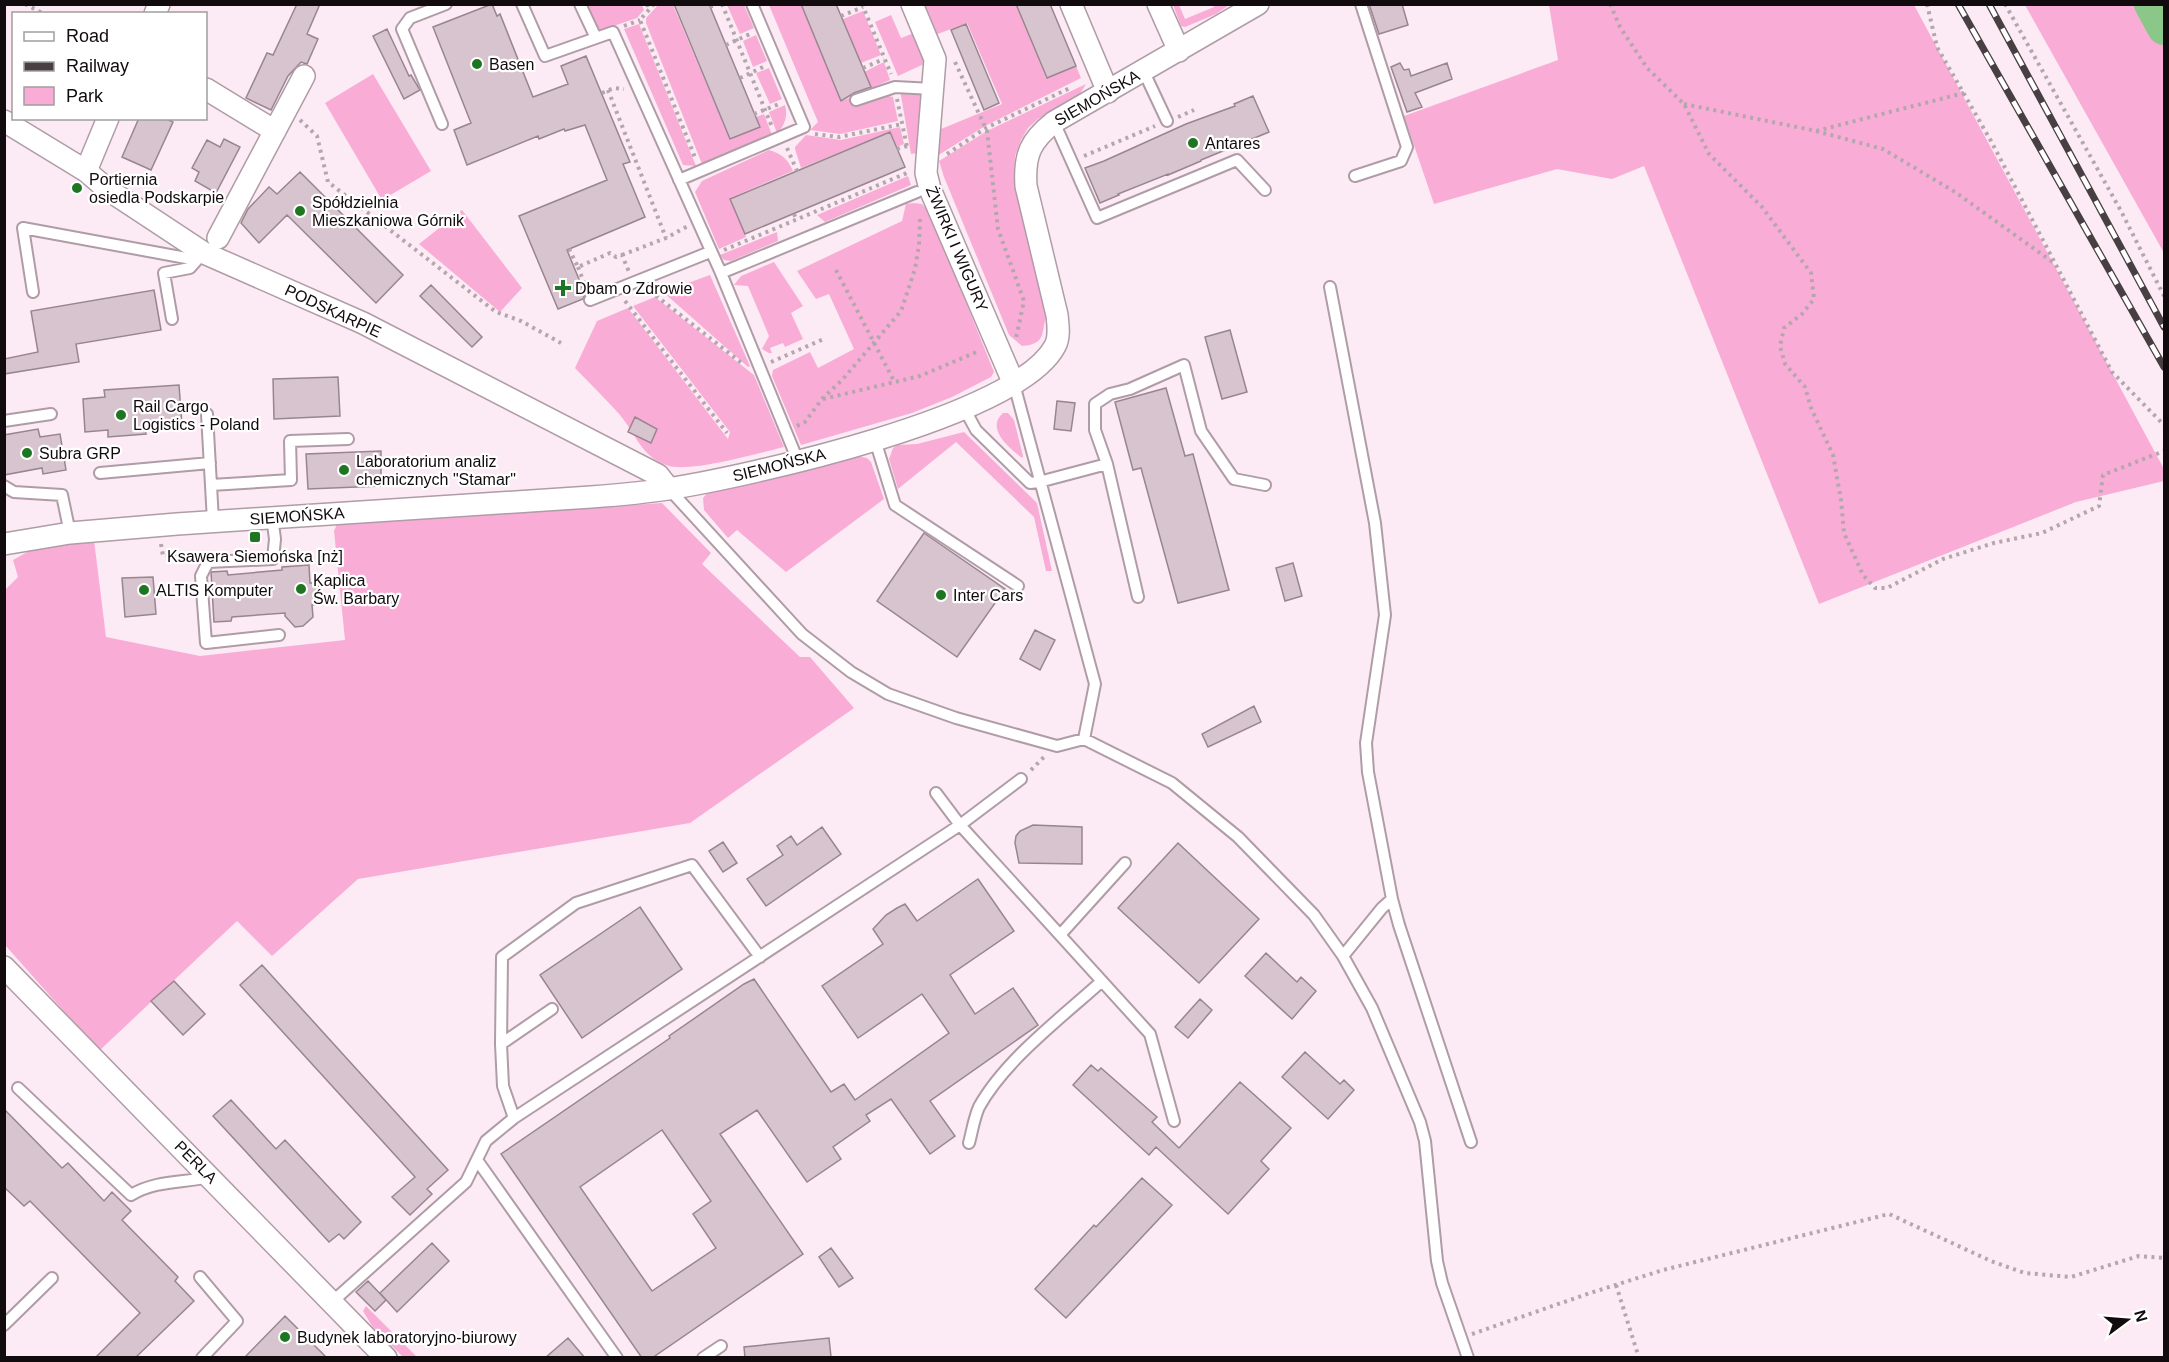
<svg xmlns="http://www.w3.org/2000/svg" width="2169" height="1362" font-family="Helvetica,sans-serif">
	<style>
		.green { fill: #f9add6 }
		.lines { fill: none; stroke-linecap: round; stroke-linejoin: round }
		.river { stroke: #8ac788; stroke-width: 34 }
		.building { fill: #d8c4ce; stroke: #98858f; stroke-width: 1.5; fill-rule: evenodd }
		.service-casing { stroke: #b09ca6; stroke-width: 14 }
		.minor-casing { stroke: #b09ca6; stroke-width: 24 }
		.path { stroke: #b4a6ad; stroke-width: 4; stroke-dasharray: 3 4.5; stroke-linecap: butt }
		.service { stroke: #fff; stroke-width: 10 }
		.minor { stroke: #fff; stroke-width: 21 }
		.rail-casing { stroke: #483f43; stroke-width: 7 }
		.rail { stroke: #fff; stroke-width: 4.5; stroke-dasharray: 14; stroke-linecap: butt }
		.poi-dot { fill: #1e7622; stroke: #fff; stroke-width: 2 }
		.labels { text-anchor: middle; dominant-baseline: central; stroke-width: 4.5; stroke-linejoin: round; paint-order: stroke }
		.poi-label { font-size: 16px; fill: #120b0e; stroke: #fff; text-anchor: start }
		.street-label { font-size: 16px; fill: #120b0e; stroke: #fff }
	</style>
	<rect width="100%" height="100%" fill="#fcebf4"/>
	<path class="green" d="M586 5H642L644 10 637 18 599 31Z
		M658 5H673L730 140 760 127 756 117 764 114 772 135 702 164 646 23V18Z
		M727 5H744L754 28 740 34Z
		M769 5H801L841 101 852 97 856 106 885 95 893 97 898 121 840 134 810 130 818 122Z
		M923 5H1016L1046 78 1076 66 1081 78 985 126 937 156 941 129 1002 104 967 23 935 35Z
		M1173 5H1179L1185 19 1214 7 1213 5H1229L1216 14 1185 27 1181 26Z
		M1549 5H1914L2164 469V481L2076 502 1819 604 1644 166 1612 179 1557 169 1434 204 1404 116 1558 60Z
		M2025 5H2164V253Z
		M863 11 881 55 861 63 843 19Z
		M891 15 901 38 914 33 925 57 924 64 898 76 875 22Z
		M639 24 692 156 696 166 683 165 624 29Z
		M756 35 767 61 753 67 743 41Z
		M884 62 890 80 871 88 864 72Z
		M769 68 782 99 770 104 756 73Z
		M373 74 431 171 382 200 325 103Z
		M1086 84 1078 97 1038 119 1028 128 1021 140 1015 156 1014 181 1046 317C1041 334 1046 344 1022 346L1009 335 944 177 939 161 987 131Z
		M900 90 914 91 925 95 917 153 911 154Z
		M785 105C788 115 785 126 777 133L769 112Z
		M900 127 904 144 897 147 890 132 801 168 795 149V147L806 135 841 140Z
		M769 150C782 154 788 159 793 171L730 198 746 237 719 249 695 192 702 181Z
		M908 176 911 185 825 222 817 215Z
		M914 203 922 204 930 213 994 372 991 377 952 397 912 413 801 445 772 376 773 370 810 352 818 368 854 349 829 294 816 299 797 271 902 221 906 204Z
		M462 210 522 288 500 312 419 244Z
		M777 232 778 241 731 261 724 260 720 255Z
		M774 262 803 306 791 313 803 339 785 347 783 343 770 348 772 353H769L762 349 769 336 748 286 734 285 741 276Z
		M710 275 750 366 748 367 663 292Z
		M655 297 754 375 784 447C759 453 688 474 666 465 642 457 635 433 620 415 606 399 590 384 575 368L597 321 628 308 728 439 730 432 633 306Z
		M1003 413H1008L1014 420 1023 456 1022 458C1010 448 985 429 1003 413Z
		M964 432 1037 503 1052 571H1046L1034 517 956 442 898 489 889 459 893 448 897 445 917 444Z
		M857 456 867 458 871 462 884 499 786 572 737 530 728 538 704 510 703 498 709 491 815 468Z
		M662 503 711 553 702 564 800 657H810L854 708 690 823 358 879 272 956 237 921 99 1051 5 945 4 591 18 577 13 560 31 550 94 540 106 637 200 656 345 640 334 531 337 524Z
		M366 1306 417 1357H403L372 1326 363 1311Z"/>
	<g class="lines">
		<path class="river" d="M2151 4 2164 28"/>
	</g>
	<path class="building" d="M297 4H320L307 34 318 39 307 64 301 62 288 76 271 110 246 98 267 53 273 55Z
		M492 4 497 16 500 14 533 97 568 84 561 66 586 56 630 162 623 164 645 217 567 250 585 294 583 299 558 309 519 216 607 180 585 125 565 131 564 129 539 139 538 136 467 165 454 130 471 123 433 27Z
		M674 4H709L760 127 730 139Z
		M801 4H836L871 87 854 93 841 101Z
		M1016 4H1050L1076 66 1047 78Z
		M1369 4H1402L1408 25 1379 34Z
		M966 24 999 103 984 110 951 30Z
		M387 29 409 76 411 75 420 90 404 99 373 36Z
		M1400 63 1404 70 1409 69 1411 76 1447 63 1452 79 1415 93 1422 107 1407 112 1391 67Z
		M1253 96 1269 132 1201 160V161L1168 175V174L1118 194 1119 195 1100 203 1085 168 1104 161 1186 124 1235 106 1234 104Z
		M139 118H165L173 122 151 170 122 157Z
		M890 132 905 167 745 234 730 199Z
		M224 139 240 147 216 193 195 181 199 172 192 168 207 140 220 147Z
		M300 172 403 275 376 303 287 215 259 243 241 223 248 209 269 187 277 194Z
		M431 285 482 337 472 347 420 296Z
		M154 290 161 330 76 344 79 362 4 374V359L38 352 31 311Z
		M1230 330 1247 392 1222 399 1205 337Z
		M338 377 340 416 274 419 273 379Z
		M179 385 182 425 145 428 146 434 108 437V430L85 432 83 399 105 397 104 390Z
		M1166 388 1185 456 1193 454 1229 590 1178 603 1141 468 1133 470 1115 402Z
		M1057 401 1075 403 1071 431 1054 429Z
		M635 417 657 429 651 443 628 432Z
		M38 429 40 437 60 434 66 470 43 474 42 468 4 475V435Z
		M381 451V486L308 489 306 454Z
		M924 533 1005 589 957 657 877 601Z
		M1293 563 1302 596 1285 601 1276 568Z
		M309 565 310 583H318L319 604 312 605 313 617 303 626 295 627 285 616V613L232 617 231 621 214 622 211 572 227 571 228 575 282 570V567Z
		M153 577 156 614 125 617 122 578Z
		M1035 630 1055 640 1040 670 1020 659Z
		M1254 706 1261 722 1208 747 1202 734Z
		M1033 825 1082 827V864L1019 863 1015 843 1016 836 1020 831Z
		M822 827 841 854 766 906 747 879 783 855 777 846 791 836 797 845Z
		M723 842 737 863 723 872 709 851Z
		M1178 843 1259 919 1199 983 1118 908Z
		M978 879 1014 931 950 975 975 1014 1013 988 1038 1025 930 1101 955 1136 930 1154 891 1099 866 1115 870 1121 833 1147 841 1159 807 1182 757 1110 720 1134 803 1254 652 1358H642L501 1154 670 1038 669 1036 744 984 754 979 831 1092 844 1084 855 1100 949 1033 922 994 858 1038 822 986 883 944 873 929 886 915 897 908 905 904 917 921ZM662 1130 711 1201 693 1214 716 1248 652 1291 580 1187Z
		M640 907 682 969 582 1038 540 975Z
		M1266 953 1297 982 1301 977 1316 991 1292 1019 1245 976Z
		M262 965 448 1170 427 1189 432 1194 410 1215 392 1197 415 1177 240 985Z
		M174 981 205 1014 183 1035 151 1001Z
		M1200 999 1212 1010 1188 1038 1175 1027Z
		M1305 1052 1340 1084 1344 1080 1354 1090 1328 1119 1282 1077Z
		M1091 1065 1098 1071 1101 1068 1157 1117 1152 1122 1179 1148 1240 1082 1291 1128 1261 1161 1269 1169 1228 1214 1156 1147 1149 1155 1073 1085Z
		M231 1100 276 1149 285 1140 361 1222 344 1239 339 1234 329 1242 213 1116Z
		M4 1109 62 1168 68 1163 104 1201 112 1192 131 1211 122 1220 178 1277 175 1281 194 1301 135 1358H95L140 1313 30 1201 24 1206 4 1187Z
		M1142 1178 1172 1205 1066 1318 1035 1289 1094 1225 1096 1227Z
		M432 1243 449 1261 397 1312 380 1293Z
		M831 1248 853 1278 839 1287 819 1257Z
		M368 1281 386 1300 375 1311 356 1292Z
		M285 1316 327 1358H244Z
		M568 1338 585 1358H545Z
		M829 1338 831 1357 745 1358 744 1347Z"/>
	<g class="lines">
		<defs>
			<path id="service" d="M522 4 545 56 613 32 721 273 798 461
				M580 4 596 38
				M1144 72 1167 121
				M856 100 895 87 933 89
				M1054 122 1097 218 1237 160 1265 190
				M442 124 402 29 410 18 446 4
				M1355 176 1401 161 1407 147 1361 4
				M679 180 804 127 752 4
				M721 273 917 192
				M1330 287 1375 523 1385 615 1366 743 1368 772 1392 899 1382 908 1343 956
				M33 292 23 228 197 260 204 253
				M590 300 710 252
				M172 319 164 273 190 268 197 260
				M1014 384 1095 684 1084 739
				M964 408 976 430 1030 483 1039 482 1107 464 1095 430V404L1110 394 1130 389 1184 365 1201 431 1234 479 1265 485
				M207 414 213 521
				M4 421 51 414
				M875 440 895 505 1018 586
				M1107 464 1138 597
				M100 473 210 463
				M211 485 291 480 290 441 348 439
				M4 486 14 492 62 495 70 533
				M669 489 802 634 851 672 888 694 956 718 1057 746 1084 739 1172 783 1238 837 1314 915 1343 956 1372 1008 1420 1122 1425 1141 1437 1261 1442 1283 1468 1358
				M272 517 275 539 273 559 208 562 201 576 206 643 279 635
				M936 793 960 825 1150 1034 1174 1121
				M1392 899 1399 925 1471 1142
				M1060 935 1125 863
				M501 1044 502 957 576 903 692 865 760 957
				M18 1088 131 1195C156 1180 183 1183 210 1177
				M514 1118 503 1086 501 1044 552 1009
				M969 1143C972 1132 974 1118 979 1107 1005 1060 1061 1018 1102 981
				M477 1160 617 1358
				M200 1277 237 1321 202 1358
				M332 1302 466 1182 486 1141 514 1118 960 825 1021 779
				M4 1325 52 1278
				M703 1358 721 1346"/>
			<path id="minor" d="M912 4 935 59 927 159 926 173 930 189 1014 384
				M1071 4 1108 92
				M1158 4 1179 51
				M155 14 159 4
				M206 89 275 131
				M4 121 86 171 107 189 204 253 363 323 658 475 669 489
				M86 171 108 118
				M218 238 304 76
				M4 544 70 533 177 524 591 497C617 495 642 493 668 489 748 476 1018 417 1055 346 1060 337 1058 325 1057 315L1026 186C1024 155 1030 141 1054 122L1258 4
				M4 967 386 1358"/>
		</defs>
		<use href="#service" class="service-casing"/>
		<use href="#minor" class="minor-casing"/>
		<path class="path" d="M25 4 44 14
			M647 4 649 10
			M654 4 640 20 696 160
			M722 4 772 127
			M862 4 891 74
			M1610 4 1620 27 1647 68 1684 104 1709 154 1762 207 1811 273 1814 299 1802 314 1784 328 1780 346 1785 364 1805 387 1811 408 1833 455 1841 500 1844 533 1863 575 1875 588H1887L1943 559 1994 543 2042 533 2099 506 2103 475 2164 451
			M1927 4 1937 47 1991 141 2112 372 2164 425
			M2005 4 2121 211 2164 296
			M710 7 716 4
			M841 16 863 7
			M624 26 640 20
			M726 45 750 34
			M955 62 987 131 998 229 1024 301 1016 338
			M863 68 884 59
			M740 78 763 67
			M608 90 666 238
			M602 93 614 88 624 89
			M897 99 907 147
			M1684 104 1816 131 1964 93
			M754 114 779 104
			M1178 117 1194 110
			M300 120 317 136 328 182 496 312 521 321 561 343
			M1816 131 1883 149 1955 192 2054 263
			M815 134 839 137 902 124
			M787 148 797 171
			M897 149 907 146
			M947 154 986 128 1072 87
			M1084 156 1155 126
			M794 214 796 219
			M569 249 578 267 610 253 616 257 622 255 629 272
			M724 250 907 173
			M622 255 666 238 688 226
			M578 267 586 288
			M836 270 895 383
			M650 291 743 364
			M625 301 727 433
			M771 362 826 338
			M823 399 920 376 979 351
			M797 426 805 422 822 399 843 379 901 311 915 269 919 245 920 219
			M161 544 163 556 184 555 196 559
			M1031 770 1045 756
			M1616 1285 1639 1358
			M1472 1334 1590 1293 1663 1270 1889 1214 1991 1261 2025 1273 2071 1277 2139 1256 2164 1258"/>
		<use href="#service" class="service"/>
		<use href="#minor" class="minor"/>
		<defs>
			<path id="rail" d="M1958 4 2164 367
				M1989 4 2164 327"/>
		</defs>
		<use href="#rail" class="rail-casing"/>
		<use href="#rail" class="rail"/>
	</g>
	<g class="poi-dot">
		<circle cx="477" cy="64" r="6"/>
		<circle cx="1193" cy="143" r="6"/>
		<circle cx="77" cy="188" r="6"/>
		<circle cx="300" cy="211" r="6"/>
		<path d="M560 279h6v6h6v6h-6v6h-6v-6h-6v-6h6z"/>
		<circle cx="121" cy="415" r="6"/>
		<circle cx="27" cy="453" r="6"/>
		<circle cx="344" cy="470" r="6"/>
		<rect x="249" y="531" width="12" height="12" rx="3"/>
		<circle cx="301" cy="589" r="6"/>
		<circle cx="144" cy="590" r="6"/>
		<circle cx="941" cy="595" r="6"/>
		<circle cx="285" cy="1337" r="6"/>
	</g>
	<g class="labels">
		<g class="poi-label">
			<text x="489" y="64">Basen</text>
			<text x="1205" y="143">Antares</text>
			<text x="89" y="179">Portiernia<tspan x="89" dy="18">osiedla Podskarpie</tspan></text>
			<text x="312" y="202">Spółdzielnia<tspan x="312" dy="18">Mieszkaniowa Górnik</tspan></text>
			<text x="575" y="288">Dbam o Zdrowie</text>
			<text x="133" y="406">Rail Cargo<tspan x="133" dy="18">Logistics - Poland</tspan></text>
			<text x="39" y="453">Subra GRP</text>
			<text x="356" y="461">Laboratorium analiz<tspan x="356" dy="18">chemicznych "Stamar"</tspan></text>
			<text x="255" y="556" text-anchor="middle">Ksawera Siemońska [nż]</text>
			<text x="313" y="580">Kaplica<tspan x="313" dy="18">Św. Barbary</tspan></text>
			<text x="156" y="590">ALTIS Komputer</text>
			<text x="953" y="595">Inter Cars</text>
			<text x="297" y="1337">Budynek laboratoryjno-biurowy</text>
		</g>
		<g class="street-label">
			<text transform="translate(1097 98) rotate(-30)">SIEMOŃSKA</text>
			<text transform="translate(957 249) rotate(67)">ŻWIRKI I WIGURY</text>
			<text transform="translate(333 311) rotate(25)">PODSKARPIE</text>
			<text transform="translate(779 465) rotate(-14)">SIEMOŃSKA</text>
			<text transform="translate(297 516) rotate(-4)">SIEMOŃSKA</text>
			<text transform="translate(196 1162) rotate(45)">PERLA</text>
		</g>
	</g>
	<rect width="2169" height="1362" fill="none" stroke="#120b0e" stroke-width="12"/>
	<rect x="12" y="12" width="195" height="108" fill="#ffffff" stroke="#a09d9f" stroke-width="1.5"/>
	<rect x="24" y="32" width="30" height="9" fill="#ffffff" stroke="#a09d9f" stroke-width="1.5"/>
	<text x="66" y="42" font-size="18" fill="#120b0e">Road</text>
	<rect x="24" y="62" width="30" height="9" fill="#483f43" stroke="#a09d9f" stroke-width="1.5"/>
	<text x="66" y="72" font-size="18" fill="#120b0e">Railway</text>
	<rect x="24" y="87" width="30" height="18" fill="#f9add6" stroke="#a09d9f" stroke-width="1.5"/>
	<text x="66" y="102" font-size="18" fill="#120b0e">Park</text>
	<g transform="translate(2127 1320) rotate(74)" stroke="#ffffff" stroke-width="4.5" paint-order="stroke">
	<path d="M0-4.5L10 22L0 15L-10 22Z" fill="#120b0e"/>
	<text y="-9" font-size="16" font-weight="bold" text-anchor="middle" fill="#120b0e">N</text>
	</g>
</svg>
